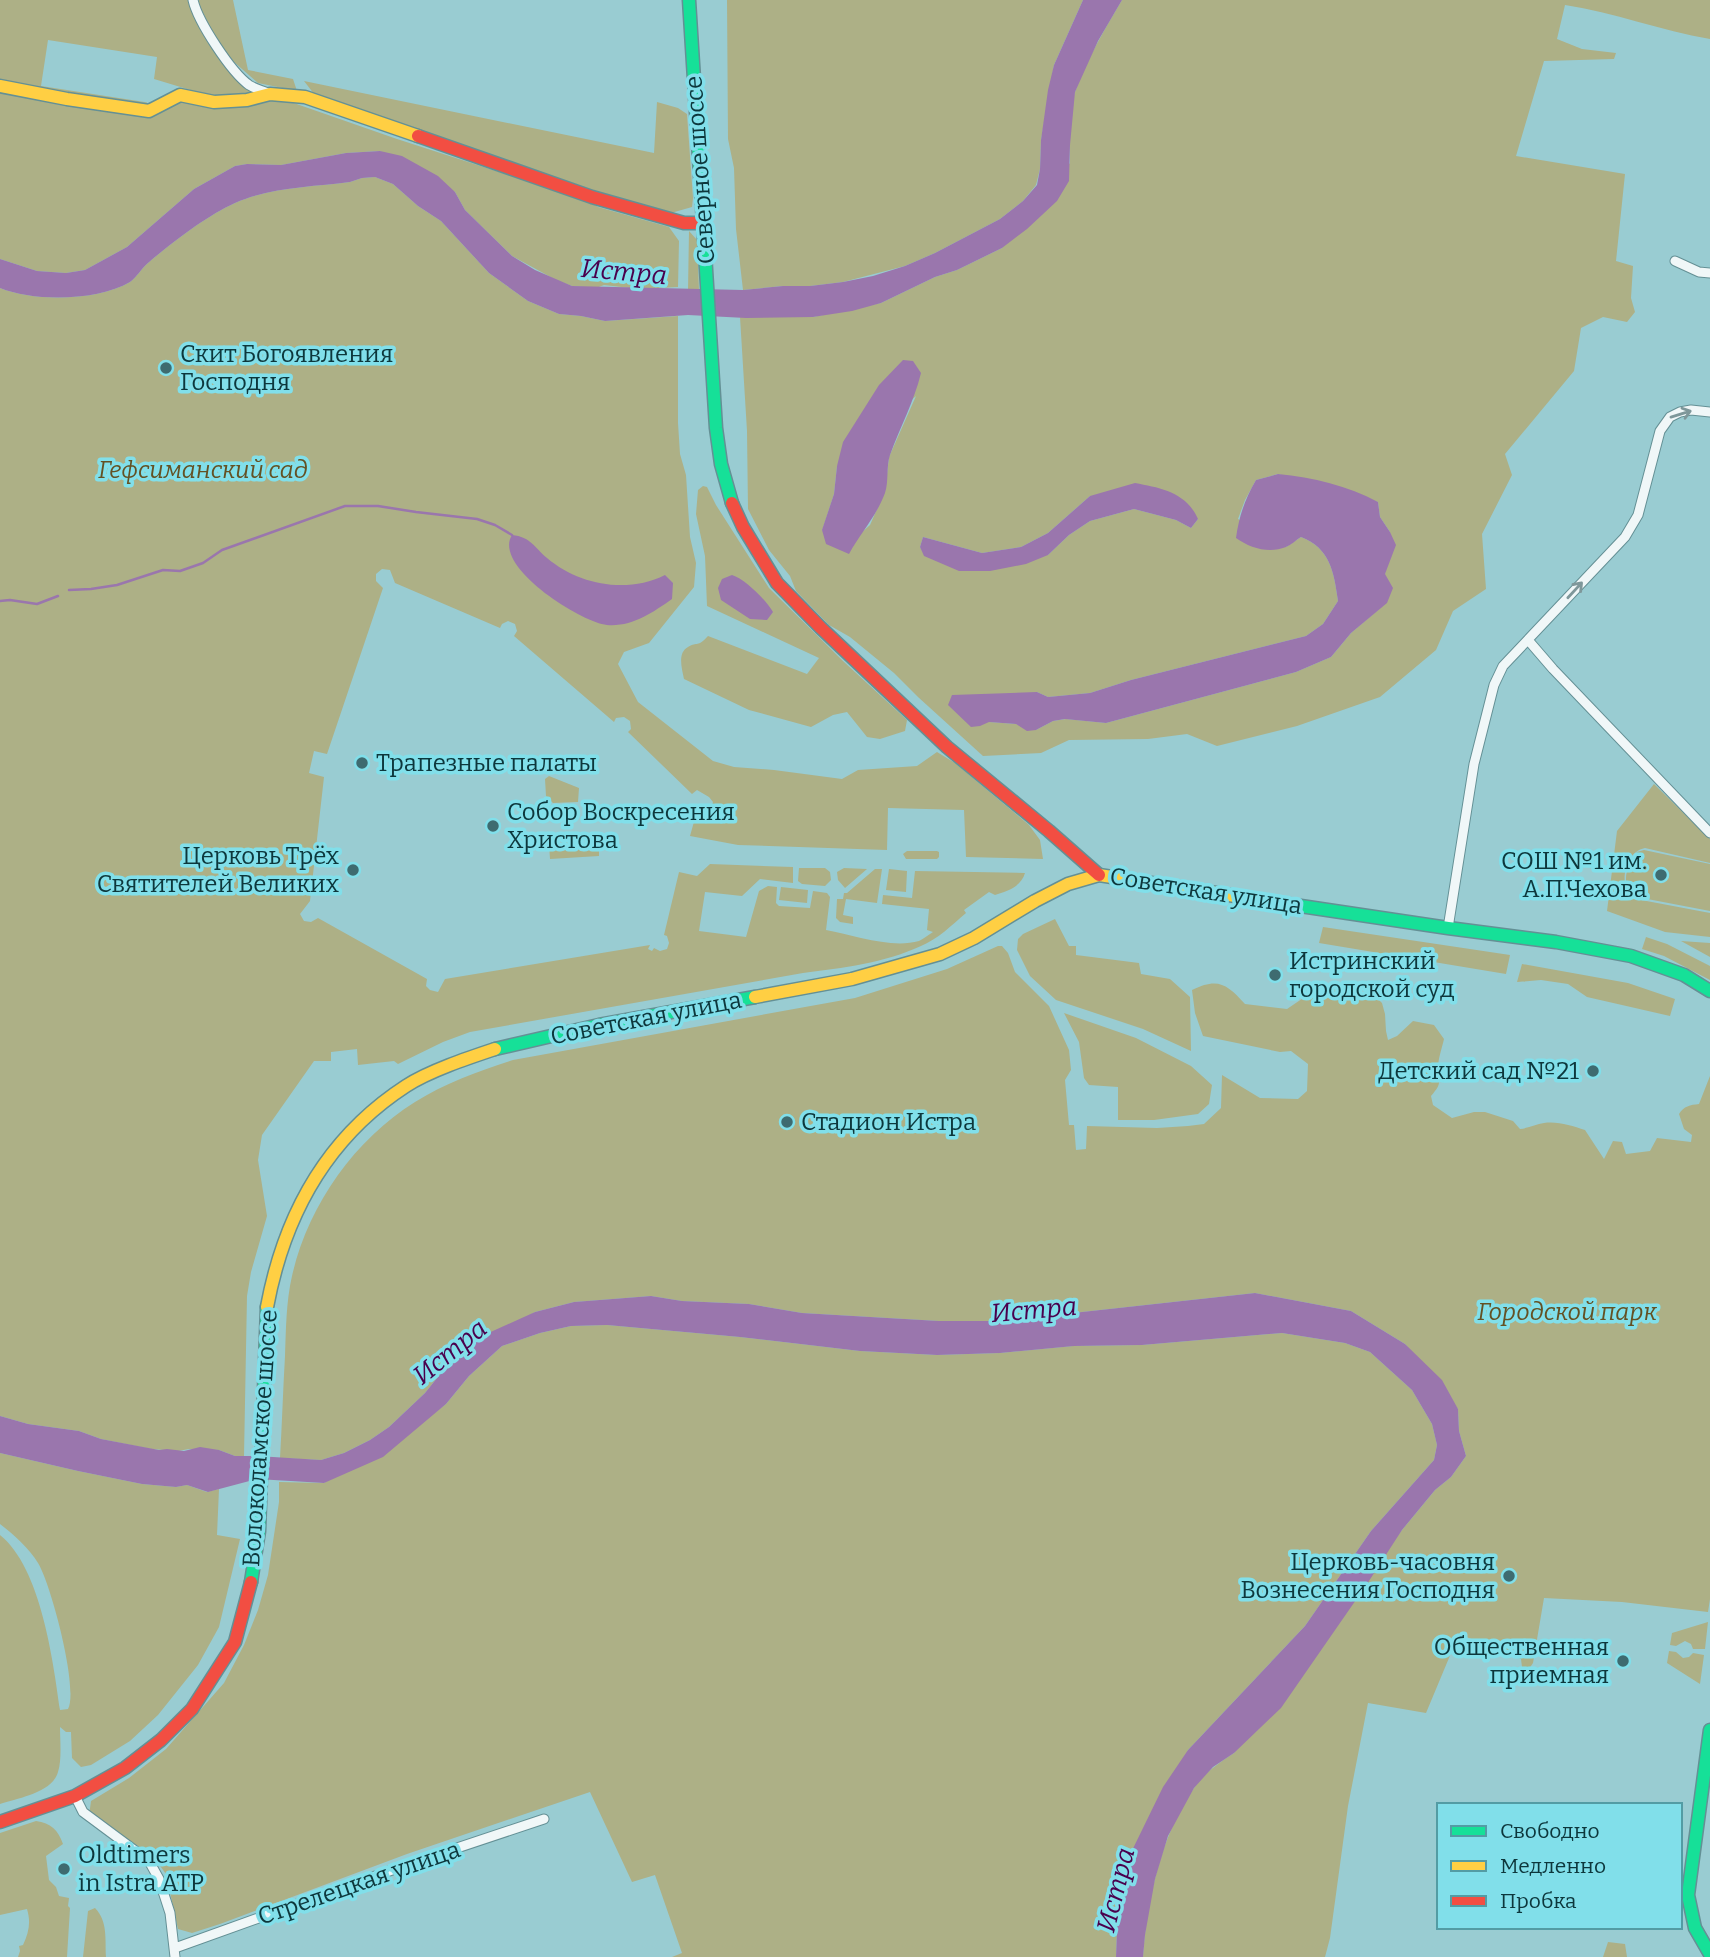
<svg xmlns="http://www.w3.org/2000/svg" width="1710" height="1957" font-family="Bitter,serif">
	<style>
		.green { fill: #adb086; fill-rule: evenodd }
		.water { fill: #9a76ad }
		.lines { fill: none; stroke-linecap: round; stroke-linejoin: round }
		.stream { stroke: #9a76ad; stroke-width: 2.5 }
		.street-casing { stroke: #649095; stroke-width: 11 }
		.fast-casing { stroke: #649095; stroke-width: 15 }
		.slow-casing { stroke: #649095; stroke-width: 15 }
		.jam-casing { stroke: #649095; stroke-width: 15 }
		.street { stroke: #f0f7f8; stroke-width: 9 }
		.fast { stroke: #16e098; stroke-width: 12 }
		.slow { stroke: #ffcf43; stroke-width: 12 }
		.jam { stroke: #f24e42; stroke-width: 12 }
		.oneway { stroke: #7e979a }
		.poi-dot { fill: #3e6b70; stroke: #81dfea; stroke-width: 2.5 }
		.labels { text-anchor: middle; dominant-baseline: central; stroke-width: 7; stroke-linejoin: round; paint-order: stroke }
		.street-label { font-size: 24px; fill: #0d373c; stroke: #81dfea }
		.poi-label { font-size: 24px; fill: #0d373c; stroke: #81dfea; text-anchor: start }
		.park-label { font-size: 24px; font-style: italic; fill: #645124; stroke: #81dfea }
		.water-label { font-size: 26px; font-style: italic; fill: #4a004d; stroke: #81dfea }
	</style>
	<rect width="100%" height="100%" fill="#99ccd2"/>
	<path class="green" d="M0 0H189L208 43 231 72 261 94 217 98 154 79 157 57 48 40 41 86 151 103 110 101 0 82Z
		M199 0H233L248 70 293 79 297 91 258 83 234 62 216 39 199 5Z
		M727 0H1083L1054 65 1041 140 1040 169 1036 185 1023 201 1000 219 935 253 905 266 843 282 810 286H783L743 290 736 229 734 168 728 139Z
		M1122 0H1710V39C1661 31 1614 12 1565 5L1557 39 1582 49 1616 53 1614 59 1544 61 1516 156 1625 174 1616 261 1633 266 1631 298 1635 312 1627 322 1603 317 1581 328 1574 371 1505 454 1512 475 1482 534 1486 589 1453 611 1436 650 1380 697 1297 726 1217 746 1187 734 1148 739 1069 740 1041 753 983 756 918 697 894 673 850 637 829 625 796 591 790 576 769 550 748 509 747 431 740 317H813L881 303 935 277 957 270 1002 248 1070 163C1070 144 1069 110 1075 92 1086 60 1105 29 1122 0ZM916 396 889 457 885 491 870 525 859 535 822 531 834 494 837 466ZM1278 474 1378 502 1380 517 1390 532 1385 574 1386 603 1351 633 1331 657 1296 672 1106 723 1066 719 1053 721 1036 730 1016 724 989 722 1037 692 1048 697 1090 693 1131 680 1306 636 1323 624 1338 601C1334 572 1330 548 1301 537L1286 547 1238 519 1245 500 1256 480ZM1090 496 1198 519 1191 528 1176 520 1134 509 1090 521 1069 535 1048 555 925 556 920 547 923 537 982 553 1021 547 1048 533Z
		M304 81 654 153 657 102 678 108 687 114 693 198 692 207 671 213 593 192 318 99Z
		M0 91 149 115 172 101H288L397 139 586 200 598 207 669 227 679 241 678 287 639 289 604 285 596 288 572 286 556 280 512 256 465 210 455 192 380 151 346 153 281 165 247 164 235 166 194 189 127 247 85 270 66 273 37 271 0 259Z
		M375 177 393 184 418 206 441 221 489 273 528 301 559 314 581 316 605 321 678 316V423L680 454 686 475 690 537 696 563 694 587 649 643 624 652 618 664 638 702 713 761 734 767 774 770 842 779 858 770 917 766 937 752 955 763 1029 825 1040 840 1043 859 966 857 964 810 888 808 887 850 738 845 690 836 697 811 704 813 710 810 713 802 709 797 697 790 692 794 628 732 631 729 630 721 624 717 616 718 614 722 514 636 517 631 515 624 508 621 502 624 500 628 395 583 390 570 382 569 376 574V581L383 588 327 754 314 751 309 773 324 777 310 901 300 914 304 921 311 922 318 918 427 979 426 986 430 990 438 992 445 979 650 945 648 949 652 951 654 948 660 951 667 949 669 943 667 936 664 935 679 872 697 876 710 864 793 867V883L760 879 742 896 705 892 699 931 746 937 759 891 768 886 777 887 776 903 779 906 810 908 813 891 827 893 830 897 826 930C854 935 891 949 919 941 923 939 928 935 933 932L927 930 929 909 882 904 883 895 912 898 915 871 1025 873C1021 887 1007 891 995 895L989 892 964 910 966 913C952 925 938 939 921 946 884 963 843 968 803 973L470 1032 443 1042 398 1064 394 1061 358 1065 357 1049 331 1052V1061H314L262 1135 258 1160 267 1216 251 1272 247 1296 244 1456H235L219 1450 189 1449 178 1451 151 1449 101 1439 79 1431 28 1424 0 1416V288C34 302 98 301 130 282 137 277 141 269 148 263 171 243 208 215 235 203 271 187 312 187 350 182L362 178Z
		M689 231 697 240 699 290H688Z
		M703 486 707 487 716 505 769 588 843 661 907 720 905 731 880 739 867 737 847 712 833 715 811 727 749 710 684 679C682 669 677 653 688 647 698 641 697 648 708 636L807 674 819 658 707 606 705 556 696 514 698 490Z
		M549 776 579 788 578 802 553 803 546 796 545 779Z
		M1654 784 1710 839V863L1645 848C1626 852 1621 877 1627 893L1636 899 1710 913V937L1665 932 1607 911 1617 831Z
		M571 842 572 848 599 846V856L550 859 549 844Z
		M1644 850 1710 864V911L1637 897C1619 887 1626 866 1637 852Z
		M907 851H937L939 852V857L937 859H906L903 854Z
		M799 868H825L830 872 831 880 825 886 802 884 798 881Z
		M844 868 867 869 845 888 838 880 837 872Z
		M875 869H882L877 903 846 899 843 915 853 917V924L840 922 836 918 837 899H843L844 893H847Z
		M889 869 907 871 906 892 886 890Z
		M781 887 808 890 807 903 779 900Z
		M1055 919 1069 946H1076V955L1139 963 1141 974 1170 979 1190 997 1191 1051 1143 1029 1056 1000 1030 976 1017 950 1018 939 1023 934Z
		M1323 927 1510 955 1506 974 1319 943Z
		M1646 937 1667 944 1710 966V980L1664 956 1642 949Z
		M1681 941 1710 943V957Z
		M998 946H1002L1008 953 1015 972 1049 1006 1069 1050 1071 1070 1065 1080 1069 1125H1074L1076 1150 1086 1149 1087 1126 1157 1128 1188 1126 1204 1124 1221 1108 1222 1075 1260 1098 1298 1099 1307 1091 1308 1064 1291 1051 1280 1052 1203 1036 1195 1013 1192 990C1218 977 1227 984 1245 1004L1287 1009 1321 986 1375 996 1382 1003 1385 1014 1386 1031 1388 1040 1397 1036 1413 1021 1434 1025 1444 1039C1442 1048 1438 1059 1438 1068 1437 1083 1444 1081 1431 1096L1433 1105 1452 1118 1474 1112H1485L1513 1121 1520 1129C1529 1128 1536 1124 1544 1123 1558 1121 1572 1126 1585 1130L1604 1159 1613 1141 1622 1142 1626 1154 1650 1151 1657 1138 1691 1142 1692 1135 1684 1129 1679 1114C1684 1106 1690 1105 1699 1104L1710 1076V1599L1708 1612 1622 1602 1544 1598 1533 1663 1529 1669 1522 1667 1521 1659 1459 1634 1426 1713 1368 1703 1348 1806 1330 1938 1325 1957H1143C1147 1900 1161 1835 1194 1788 1204 1773 1219 1763 1234 1753L1402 1530 1435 1490 1451 1477 1466 1456 1459 1431 1458 1409 1405 1344 1351 1311 1255 1293 1001 1321H939L802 1313 749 1304 682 1301 651 1296 574 1302 535 1312 453 1358 425 1393 389 1427 370 1440 344 1453 321 1460 280 1458C282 1424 283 1390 285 1356 286 1330 286 1302 292 1276 308 1206 354 1140 415 1102 445 1083 480 1071 513 1060L855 998 947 969Z
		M1522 964 1628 983 1675 999 1670 1016 1587 997 1568 984 1541 980 1517 982Z
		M1064 1013 1136 1038 1191 1066 1212 1085 1209 1104 1198 1114 1154 1120H1118V1087L1089 1085 1084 1078 1079 1042Z
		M607 1325 740 1337 860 1351 937 1355 1000 1353 1073 1346 1142 1345 1282 1333 1345 1343 1370 1352 1412 1390 1432 1424 1437 1445 1434 1460 1371 1531 1305 1626 1188 1750 1117 1928 1116 1957H672L682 1953 655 1875 632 1882 590 1792 407 1854 220 1924 192 1933 178 1929 166 1874 150 1852 99 1826 89 1816 91 1801 129 1778 166 1749 224 1683 244 1645 258 1610 268 1575 279 1502V1482L324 1483 420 1424 446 1404 469 1376 502 1346 540 1333 571 1326Z
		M0 1453 78 1471 142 1484 176 1487 187 1485 207 1492 219 1489 217 1535 240 1539 219 1627 198 1665 158 1715 130 1741 91 1765 81 1767 72 1758 71 1732H66L60 1727C60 1741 62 1759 58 1772 52 1793 18 1798 0 1804V1535C41 1568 53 1660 60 1710L68 1709C79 1689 51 1584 38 1563 30 1549 13 1534 0 1524Z
		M1708 1622 1705 1649H1693L1691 1644 1685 1641 1676 1646 1670 1645 1672 1633Z
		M1669 1651 1676 1652 1683 1658 1689 1657 1693 1653 1704 1655 1700 1684 1667 1663Z
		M36 1821C51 1823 58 1830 63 1844L46 1856 49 1880 56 1887 59 1896 69 1898 68 1906 70 1908 67 1957H18L20 1951 19 1946 23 1945C29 1932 31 1922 27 1909L0 1915V1833Z
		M95 1908C108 1921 105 1940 106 1957H83L88 1911Z
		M1608 1942 1625 1944 1627 1957H1603Z"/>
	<path class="water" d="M1083 0H1122L1098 41 1075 92 1070 145 1069 181 1057 201 1027 229 1002 248 957 270 935 277 881 303 852 311 813 317 746 318 688 315 605 321 581 316 559 314 528 301 489 273 441 221 418 206 393 184 375 177 362 178 350 182C312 187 271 187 235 203 208 215 171 243 148 263 141 269 137 277 130 282 98 301 34 302 0 288V259L37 271 66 273 85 270 127 247 194 189 235 166 247 164 281 165 346 153 380 151 402 156 438 176 455 192 465 210 512 256 535 270 572 286 743 290 783 286H810L843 282 873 276 905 266 935 253 1000 219 1023 201 1037 185 1040 169 1041 140 1048 90 1054 65Z
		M903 360 913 361 921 373C914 402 900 427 890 455 886 467 889 481 885 493 876 517 861 532 849 554L826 544 822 530 834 494 837 466 843 442 879 385Z
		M1278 474C1313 477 1348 486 1378 502L1380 517 1390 532 1396 545 1385 574 1393 588 1387 603 1351 633 1331 657 1296 672 1106 723 1065 719 1053 721 1036 730 1027 731 1016 724 989 722 980 726 971 727 948 705 952 695 1037 692 1048 697 1090 693 1131 680 1306 636 1323 624 1338 601C1334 572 1330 548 1301 537 1296 540 1291 545 1286 547 1269 554 1250 548 1236 538 1239 516 1245 499 1256 480Z
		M1135 483C1161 488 1186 492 1198 519L1191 528 1176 520 1134 509 1090 521 1069 535 1048 555 1026 564 990 571H959L924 556 920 547 923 537 982 553 1021 547 1048 533 1090 496Z
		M512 535C531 537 534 547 547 558 579 585 627 594 665 575L673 583 672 599C652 613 632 627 607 625 580 622 492 566 512 535Z
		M732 575C745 579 766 600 773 612L767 620 750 619 721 600 718 588 722 579Z
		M1255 1293 1351 1311 1405 1344 1442 1380 1458 1409 1459 1431 1466 1456 1451 1477 1435 1490 1402 1530 1367 1584 1281 1708 1234 1753 1213 1767 1194 1788 1168 1836 1155 1879 1145 1935 1143 1957H1116L1117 1929 1123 1869 1163 1787 1188 1750 1305 1626 1371 1531 1434 1460 1437 1445 1432 1424 1412 1390 1370 1352 1345 1343 1282 1333 1142 1345 1074 1346 1000 1353 937 1355 860 1351 740 1337 607 1325 571 1326 540 1333 502 1346 469 1376 446 1404 383 1457 324 1483 257 1479 208 1492 187 1485 176 1487 142 1484 78 1471 0 1453V1416L28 1424 79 1431 101 1439 159 1450 167 1449 184 1451 200 1447 219 1450 235 1456H257L321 1460 344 1453 370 1440 389 1427 425 1393 453 1358 484 1335 535 1312 574 1302 651 1296 682 1301 749 1304 802 1313 939 1321H1001Z"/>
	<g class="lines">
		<path class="stream" d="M69 590 91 589 117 585 163 570 180 571 203 563 222 550 345 506H378L416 512 477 519 495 525 512 535
			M0 601 10 600 37 604 58 596"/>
		<defs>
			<path id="street" d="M193 0C198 22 231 72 249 85 255 89 264 91 270 94
				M1675 261 1699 272 1710 273
				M1528 640 1553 669 1710 833
				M1448 928 1474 764 1494 685 1503 666 1625 537 1638 515 1660 431 1670 417 1680 412 1691 410 1710 412
				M75 1796 83 1812 149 1861 159 1879 170 1913 175 1957
				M175 1948 406 1865 544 1819"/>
			<path id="fast" d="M689 0 716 428 721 464 732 503
				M1294 905 1448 928 1556 942 1631 956 1684 975 1710 991
				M495 1049 599 1025 755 997
				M251 1582 259 1531 267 1307
				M1710 1730 1688 1895 1695 1928 1710 1954"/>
			<path id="slow" d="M0 86 67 99 149 111 180 95 214 102 247 100 270 94 305 97 418 136
				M755 997 852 979 940 954 974 938 1035 901 1068 884 1099 875 1294 905
				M267 1307C284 1216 326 1138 406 1086 429 1071 468 1058 495 1049"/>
			<path id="jam" d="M418 136 592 197 684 223H704
				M732 503 743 527 777 583 821 628 947 747 1049 831 1099 875
				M0 1822 75 1796 125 1768 161 1740 192 1709 235 1642 251 1582"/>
		</defs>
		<use href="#street" class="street-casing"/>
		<use href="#fast" class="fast-casing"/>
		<use href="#slow" class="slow-casing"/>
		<use href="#jam" class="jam-casing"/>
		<use href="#street" class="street"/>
		<use href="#fast" class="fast"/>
		<use href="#slow" class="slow"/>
		<use href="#jam" class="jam"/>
	</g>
	<defs><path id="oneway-shaft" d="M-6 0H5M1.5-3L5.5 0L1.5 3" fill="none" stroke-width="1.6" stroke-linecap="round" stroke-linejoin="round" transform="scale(1.75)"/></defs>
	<g class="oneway">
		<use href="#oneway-shaft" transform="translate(1681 414) rotate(-17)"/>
		<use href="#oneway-shaft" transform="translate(1575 590) rotate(-47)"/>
	</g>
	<g class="poi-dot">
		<circle cx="166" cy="368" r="7"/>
		<circle cx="362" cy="763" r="7"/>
		<circle cx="493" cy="826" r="7"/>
		<circle cx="353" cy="870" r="7"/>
		<circle cx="1661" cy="875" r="7"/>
		<circle cx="1275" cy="975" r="7"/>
		<circle cx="1593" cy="1071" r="7"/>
		<circle cx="787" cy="1122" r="7"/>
		<circle cx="1509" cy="1576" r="7"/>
		<circle cx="1623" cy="1661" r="7"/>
		<circle cx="64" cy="1869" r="7"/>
	</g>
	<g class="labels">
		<g class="street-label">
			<text transform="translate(700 170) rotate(-94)">Северное шоссе</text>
			<text transform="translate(1206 891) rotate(9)">Советская улица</text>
			<text transform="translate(646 1018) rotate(-11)">Советская улица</text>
			<text transform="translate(260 1438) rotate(-86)">Волоколамское шоссе</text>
			<text transform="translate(359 1883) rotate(-19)">Стрелецкая улица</text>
		</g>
		<g class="poi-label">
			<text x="180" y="354">Скит Богоявления<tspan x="180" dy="28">Господня</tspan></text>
			<text x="376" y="763">Трапезные палаты</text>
			<text x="507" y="812">Собор Воскресения<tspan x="507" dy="28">Христова</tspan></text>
			<text x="339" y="856" text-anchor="end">Церковь Трёх<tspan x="339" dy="28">Святителей Великих</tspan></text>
			<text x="1647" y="861" text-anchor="end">СОШ №1 им.<tspan x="1647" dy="28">А.П.Чехова</tspan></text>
			<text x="1289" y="961">Истринский<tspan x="1289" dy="28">городской суд</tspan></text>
			<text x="1579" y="1071" text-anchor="end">Детский сад №21</text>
			<text x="801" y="1122">Стадион Истра</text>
			<text x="1495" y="1562" text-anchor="end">Церковь-часовня<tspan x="1495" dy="28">Вознесения Господня</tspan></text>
			<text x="1609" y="1647" text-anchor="end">Общественная<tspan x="1609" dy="28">приемная</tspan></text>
			<text x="78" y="1855">Oldtimers<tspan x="78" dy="28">in Istra ATP</tspan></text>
		</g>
		<g class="park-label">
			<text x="203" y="470">Гефсиманский сад</text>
			<text x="1567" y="1312">Городской парк</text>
		</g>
		<g class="water-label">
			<text transform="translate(624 272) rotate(5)">Истра</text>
			<text transform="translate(1034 1310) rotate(-5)">Истра</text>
			<text transform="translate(450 1352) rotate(-39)">Истра</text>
			<text transform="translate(1116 1890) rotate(-76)">Истра</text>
		</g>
	</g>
	<rect x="1437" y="1803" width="245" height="126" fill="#81dfea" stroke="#539ca4" stroke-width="2"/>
	<rect x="1451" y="1826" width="35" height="10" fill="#16e098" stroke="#539ca4" stroke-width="2"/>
	<text x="1500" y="1838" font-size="21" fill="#0d373c">Свободно</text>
	<rect x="1451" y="1861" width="35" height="10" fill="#ffcf43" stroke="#539ca4" stroke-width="2"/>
	<text x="1500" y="1873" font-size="21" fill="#0d373c">Медленно</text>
	<rect x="1451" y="1896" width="35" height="10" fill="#f24e42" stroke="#539ca4" stroke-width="2"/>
	<text x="1500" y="1908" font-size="21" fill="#0d373c">Пробка</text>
</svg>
